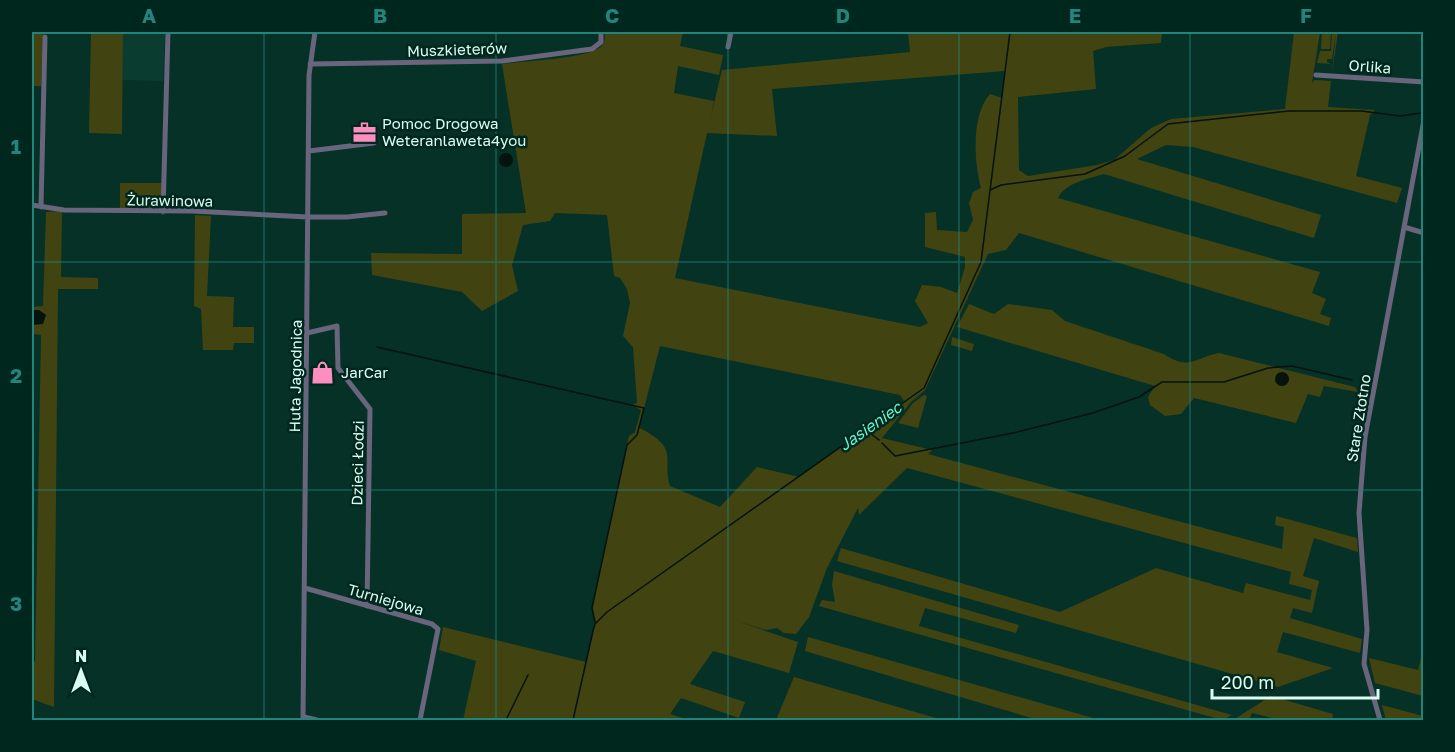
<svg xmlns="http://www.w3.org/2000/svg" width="1455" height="752" font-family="'Golos Text',sans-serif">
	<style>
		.built { fill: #0a3c30 }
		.green { fill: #414411; fill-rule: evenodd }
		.water { fill: #05120e }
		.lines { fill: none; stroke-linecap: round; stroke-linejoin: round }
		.stream { stroke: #05120e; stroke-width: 1.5 }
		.street { stroke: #69657c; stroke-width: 5 }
		.grid { fill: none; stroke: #23847b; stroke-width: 1.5; stroke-opacity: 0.55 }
		.labels { text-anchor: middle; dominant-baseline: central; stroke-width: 5; stroke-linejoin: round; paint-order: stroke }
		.street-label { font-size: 15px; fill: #d9fef1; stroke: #00271e }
		.poi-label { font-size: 15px; fill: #d9fef1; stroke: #00271e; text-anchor: start }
		.water-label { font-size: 16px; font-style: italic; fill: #61f5cf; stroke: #00271e }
		.neatline { fill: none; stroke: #23847b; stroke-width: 2 }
		.grid-label { font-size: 20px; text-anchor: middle; font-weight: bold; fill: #23847b }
	</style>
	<rect width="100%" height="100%" fill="#063127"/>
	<path class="built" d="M123 32H165L163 81 122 80Z"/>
	<path class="green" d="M32 32H43L41 86H32Z
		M91 32H123L122 134 89 133Z
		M605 32H683L680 46 723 55 719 75 678 66 674 93 714 101 711 116 722 70 910 52 908 32H1162L1161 43 1106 47 1093 51 1096 89 1018 97 1019 170 1028 176 1097 165 1114 160 1151 128 1171 119 1285 109 1294 32H1320L1312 83 1314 80 1331 81 1328 107 1375 110 1370 115 1356 176 1402 188 1397 203 1193 147 1166 145 1137 159 1321 215 1314 238 1104 174C1090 178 1065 183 1058 198L1320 272 1312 293 1326 299 1320 314 1331 318 1329 326 1019 233 1006 250 988 254 925 390 911 402 882 438 932 450 928 454 1282 549 1284 527 1275 525 1276 516 1357 538 1358 552 1314 538 1303 576 1319 581 1312 613 1293 608 1290 618 1362 639 1360 653 1283 632 1277 652 1333 668 1278 687 837 561 841 548 1060 612 1156 568 1243 593 1246 583 1310 600 1312 590 1289 584 1291 572 907 468 859 515 858 508 827 568 809 617 796 634 784 633 777 628 766 630 734 620 798 642 789 673 713 651 690 684 745 702 739 718 681 698 670 714 689 720H463L476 661 439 650 443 627 586 662 595 624 592 608 629 436 635 432 641 410 632 405 637 403 633 347 623 336 630 303 627 289 620 278 614 276 607 215 555 213 550 221 523 225 512 265 518 291 482 311 462 292 372 275 371 253 462 254V214L526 213 502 64C524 61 582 59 599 48 605 44 605 38 605 32ZM1005 71 1002 98 990 94C971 115 974 162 981 188L973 192 969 203 973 220 967 232 937 230 936 212 925 213V247L965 257V267L957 293 941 287 922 285 915 301 928 323 920 327 675 278 707 133 777 136 772 89ZM660 346 900 395 904 401 799 477 757 467 720 507 670 486C663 466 675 452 656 438 650 434 645 430 639 428Z
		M1322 32H1331L1330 49H1321Z
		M1332 32H1338L1332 73 1336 33 1332 59H1327V62L1331 64 1317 63 1320 51H1331Z
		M120 183H162L161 204 156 210H120Z
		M62 211 61 277 98 278V289H58L54 707 32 699V661H35L41 335 32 334V307L43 306 46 212Z
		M195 215 211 216 207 296 234 297 233 327H254V343H234L233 350H203L201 309 194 306Z
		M969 304 994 314 1008 304 1052 310 1065 321 1164 354C1189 371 1194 358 1219 353L1355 387 1358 392 1324 386 1320 397 1308 394 1296 423 1194 398 1181 414 1165 416 1150 405 1148 397 1155 386 957 327Z
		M952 337 974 344 972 351 951 345Z
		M924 395 927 396 918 428 898 423 913 403Z
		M834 571 1019 625 1016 633 925 608 919 626 1232 715 1222 720 819 606 822 600 835 602 832 585Z
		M808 637 1100 720H1038L805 651Z
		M1423 649V696L1375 683 1369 658 1418 670Z
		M794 677 943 720H776Z
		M1271 696 1333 714 1332 720H1280L1252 713 1249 720H1233Z
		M1382 705 1423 716V720H1386Z"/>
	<path class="water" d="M499 160a7 7 0 1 1 14 0a7 7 0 1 1-14 0Z
		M32 310H39L46 315 43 324 32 325Z
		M1275 379a7 7 0 1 1 14 0a7 7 0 1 1-14 0Z"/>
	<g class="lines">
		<path class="stream" d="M990 190 1001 185 1085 174 1125 156 1168 124 1289 111H1362L1400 116 1421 113
			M377 347 644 408 637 435 627 445 592 608 595 622
			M866 430 879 440
			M882 443 895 456 1013 433 1093 413 1139 397 1162 382H1224L1268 368 1292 366 1352 380
			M506 720 528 675
			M573 720 593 631 595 624 607 612 924 388 981 262 1010 32"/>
		<path class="street" d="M728 47 731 32
			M310 64 502 61 592 49 601 42V32
			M1316 75 1424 82
			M309 151 374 143
			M32 205 64 210 192 211 308 217H347L385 213
			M41 207 45 37
			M163 212 168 32
			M1404 227 1424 233
			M307 333 337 326 338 368 370 409 367 606
			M305 588 432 624 438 629 420 720
			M304 717 317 720
			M303 720 309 75 315 32
			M1380 720 1364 664 1367 630 1359 513 1365 437 1424 120"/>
	</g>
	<path class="grid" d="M264 32V720M496 32V720M728 32V720M959 32V720M1190 32V720M32 262H1424M32 490H1424"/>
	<defs>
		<symbol id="office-bare" viewBox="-9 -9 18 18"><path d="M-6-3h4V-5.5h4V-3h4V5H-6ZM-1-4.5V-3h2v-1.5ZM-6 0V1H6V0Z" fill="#fd8ebf" stroke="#00271e" stroke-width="2.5" paint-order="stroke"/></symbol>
		<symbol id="shop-bare" viewBox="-9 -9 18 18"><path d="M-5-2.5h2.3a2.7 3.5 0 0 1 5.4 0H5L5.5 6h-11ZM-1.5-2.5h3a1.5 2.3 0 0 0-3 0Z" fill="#fd8ebf" stroke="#00271e" stroke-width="2.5" paint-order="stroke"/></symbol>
	</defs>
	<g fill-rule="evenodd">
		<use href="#office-bare" x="348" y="116" width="33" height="33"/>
		<use href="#shop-bare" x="306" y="356" width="33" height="33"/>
	</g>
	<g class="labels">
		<g class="street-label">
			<text transform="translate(457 49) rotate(-2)">Muszkieterów</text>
			<text transform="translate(1370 66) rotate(4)">Orlika</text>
			<text transform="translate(170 200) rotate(1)">Żurawinowa</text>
			<text transform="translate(295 376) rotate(-89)">Huta Jagodnica</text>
			<text transform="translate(1358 418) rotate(-81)">Stare Złotno</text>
			<text transform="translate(357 463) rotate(-89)">Dzieci Łodzi</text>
			<text transform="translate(386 599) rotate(16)">Turniejowa</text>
		</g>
		<g class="poi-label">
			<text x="382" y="123">Pomoc Drogowa<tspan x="382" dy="17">Weteranlaweta4you</tspan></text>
			<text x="341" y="372">JarCar</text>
		</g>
		<g class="water-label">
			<text transform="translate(870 426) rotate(-35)">Jasieniec</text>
		</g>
	</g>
	<rect width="1455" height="752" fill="none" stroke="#00271e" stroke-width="66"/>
	<g transform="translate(81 671)" stroke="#00271e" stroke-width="4.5" paint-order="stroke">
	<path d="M0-4.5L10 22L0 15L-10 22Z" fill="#d9fef1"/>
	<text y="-9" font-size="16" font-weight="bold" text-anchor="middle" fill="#d9fef1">N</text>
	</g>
	<path d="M1212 689v9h166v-9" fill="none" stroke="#d9fef1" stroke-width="3"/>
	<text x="1221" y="689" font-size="18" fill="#d9fef1" stroke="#00271e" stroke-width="4.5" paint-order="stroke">200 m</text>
	<rect x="33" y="33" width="1389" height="686" class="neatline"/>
	<g class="grid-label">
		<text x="149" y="23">A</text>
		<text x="380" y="23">B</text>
		<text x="612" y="23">C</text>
		<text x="843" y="23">D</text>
		<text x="1075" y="23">E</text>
		<text x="1306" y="23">F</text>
		<text x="16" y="154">1</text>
		<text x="16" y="383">2</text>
		<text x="16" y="611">3</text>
	</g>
</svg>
